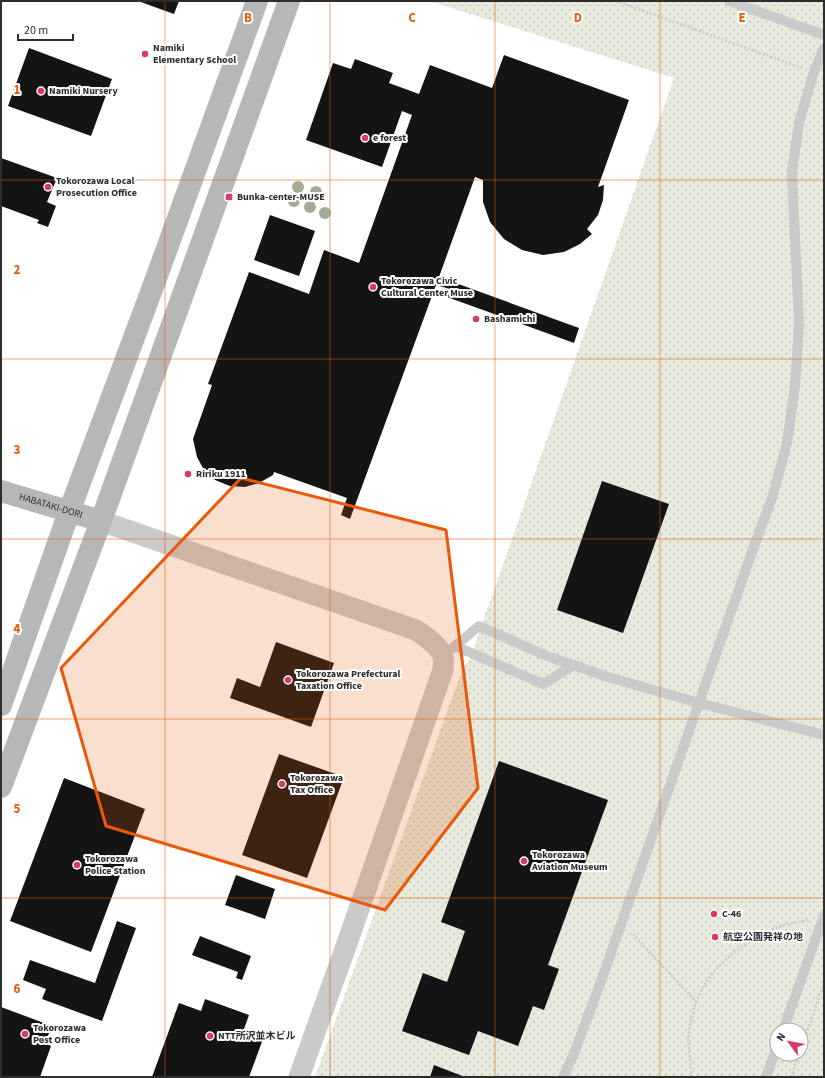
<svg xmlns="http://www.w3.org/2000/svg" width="825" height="1078" font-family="'Source Sans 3','Noto Sans JP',sans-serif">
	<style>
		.park { fill: url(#park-dots); fill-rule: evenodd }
		.building { fill: #141414 }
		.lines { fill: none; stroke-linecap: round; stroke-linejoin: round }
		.path { stroke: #cacaca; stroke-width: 2.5; stroke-dasharray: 2 2; stroke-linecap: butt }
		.lane { stroke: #cacaca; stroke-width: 10 }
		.street { stroke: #cacaca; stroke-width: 21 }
		.secondary { stroke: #b7b7b7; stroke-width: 22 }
		.tree { fill: #a4ab95 }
		.marked { fill: #e8590c; fill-opacity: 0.2; stroke: #e8590c; stroke-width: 3; stroke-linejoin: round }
		.grid { fill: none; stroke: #e8590c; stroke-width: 1; stroke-opacity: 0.55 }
		.poi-dot { fill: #d93a6c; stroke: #fff; stroke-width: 1.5 }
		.labels { text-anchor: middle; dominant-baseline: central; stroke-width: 4; stroke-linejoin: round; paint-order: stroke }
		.poi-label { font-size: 10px; font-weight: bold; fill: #2d2d2d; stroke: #fff; text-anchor: start }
		.street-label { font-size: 10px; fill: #2d2d2d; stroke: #fff }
		.grid-label { font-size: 13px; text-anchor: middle; font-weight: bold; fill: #e8590c; stroke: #fff; stroke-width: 4; stroke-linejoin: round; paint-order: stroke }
	</style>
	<defs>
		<pattern id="park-dots" width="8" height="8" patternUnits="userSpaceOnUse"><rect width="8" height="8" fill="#e7eadc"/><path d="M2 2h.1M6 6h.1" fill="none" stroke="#c6c9bd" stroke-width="1.8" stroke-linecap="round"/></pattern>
	</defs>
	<rect width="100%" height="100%" fill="#fff"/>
	<path class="park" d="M429 1H824V1077H315L463 668 469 661 674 78ZM777 1030H801V1054H777Z"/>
	<path class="building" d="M138 1H179L174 14Z
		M29 48 112 79 91 136 8 106Z
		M504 55 629 100 598 187 604 185 603 200 598 215 587 229 592 234 580 244 564 252 543 255 522 250 504 239 490 222 483 202V180L475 177 439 277 579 328 574 343 447 297 450 289 436 285 350 519 341 515 347 498 274 472 273 475 259 483 245 487 230 486 215 480 204 470 197 457 193 439 212 385 208 384 249 272 309 294 324 250 359 263 412 115 402 111 382 167 306 140 333 63 351 69 355 59 393 73 389 83 419 94 430 65 492 88Z
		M1 158 57 178 47 202 56 206 48 227 37 223 39 220 1 206Z
		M270 215 315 231 299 276 254 260Z
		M602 481 669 504 623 633 557 610Z
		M276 642 334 663 311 727 230 698 237 678 260 687Z
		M279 754 344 777 307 878 242 855Z
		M499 761 608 800 548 965 559 969 544 1010 533 1006 518 1046 478 1031 469 1055 402 1031 423 973 447 982 465 931 441 922Z
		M64 778 145 809 91 952 10 921Z
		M236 875 275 889 265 919 225 905Z
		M117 921 136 928 102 1021 42 999 46 989 23 980 30 960 95 983Z
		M200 936 251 956 242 980 236 978 238 972 192 955Z
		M205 999 249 1015 243 1032 263 1039 249 1077H152L179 1003 201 1011Z
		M1 1007 52 1026 45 1043 51 1046 40 1077H1Z
		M434 1065 465 1077H430Z"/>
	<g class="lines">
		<path class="path" d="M616 1 802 68
			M633 934 696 1002C700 994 703 986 708 980 725 955 755 935 784 925 792 923 800 922 808 920
			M801 1049 824 983
			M692 1077 688 1038 691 1019 696 1002
			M791 1077 799 1054"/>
		<path class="lane" d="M729 1 824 35
			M455 646 543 684 574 665
			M443 656 479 626 547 656 608 677 699 703 824 735
			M783 1030 824 916
			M563 1077 574 1054 604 973 753 549 772 498 787 443 795 386 799 324 792 173 799 122 814 72 824 48
			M766 1077 777 1047"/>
		<path class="street" d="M101 521 416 630C425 636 440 646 443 657 444 661 443 666 443 670L345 949 299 1077"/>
		<g class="secondary">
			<path id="s1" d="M1 491 101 521"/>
			<path d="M1 705 69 512 154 284 257 1"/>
			<path d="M1 787 101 521 289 1"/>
		</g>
	</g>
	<g class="tree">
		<circle cx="298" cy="187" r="6"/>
		<circle cx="316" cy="192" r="6"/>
		<circle cx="294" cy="201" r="6"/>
		<circle cx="310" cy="207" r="6"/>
		<circle cx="325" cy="213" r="6"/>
	</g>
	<path class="marked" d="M241 478 446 530 478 788 385 910 106 826 61 668Z"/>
	<path class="grid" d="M165 1V1077M330 1V1077M495 1V1077M660 1V1077M1 180H824M1 359H824M1 539H824M1 719H824M1 898H824"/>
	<g class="poi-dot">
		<circle cx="145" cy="54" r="4"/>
		<circle cx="41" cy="91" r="4"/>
		<circle cx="365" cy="138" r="4"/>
		<circle cx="48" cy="187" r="4"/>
		<rect x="225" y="193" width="8" height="8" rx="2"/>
		<circle cx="373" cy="287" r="4"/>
		<circle cx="476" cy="319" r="4"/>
		<circle cx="188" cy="474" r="4"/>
		<circle cx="288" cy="680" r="4"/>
		<circle cx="282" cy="784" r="4"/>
		<circle cx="524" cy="861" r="4"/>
		<circle cx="77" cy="865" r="4"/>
		<circle cx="714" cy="914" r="4"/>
		<circle cx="715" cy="937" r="4"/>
		<circle cx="25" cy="1034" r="4"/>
		<circle cx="210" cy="1036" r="4"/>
	</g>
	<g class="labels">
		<g class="poi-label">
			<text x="153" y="48">Namiki<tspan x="153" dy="12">Elementary School</tspan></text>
			<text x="49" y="91">Namiki Nursery</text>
			<text x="373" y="138">e forest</text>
			<text x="56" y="181">Tokorozawa Local<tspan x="56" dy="12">Prosecution Office</tspan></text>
			<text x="237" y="197">Bunka-center-MUSE</text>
			<text x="381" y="281">Tokorozawa Civic<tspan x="381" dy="12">Cultural Center Muse</tspan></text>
			<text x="484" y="319">Bashamichi</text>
			<text x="196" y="474">Ririku 1911</text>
			<text x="296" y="674">Tokorozawa Prefectural<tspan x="296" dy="12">Taxation Office</tspan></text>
			<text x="290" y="778">Tokorozawa<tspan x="290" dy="12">Tax Office</tspan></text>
			<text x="532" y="855">Tokorozawa<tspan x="532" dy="12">Aviation Museum</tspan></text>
			<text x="85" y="859">Tokorozawa<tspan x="85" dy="12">Police Station</tspan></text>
			<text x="722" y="914">C-46</text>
			<text x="723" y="937">航空公園発祥の地</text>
			<text x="33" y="1028">Tokorozawa<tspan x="33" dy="12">Post Office</tspan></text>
			<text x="218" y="1036">NTT所沢並木ビル</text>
		</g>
		<g class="street-label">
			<text stroke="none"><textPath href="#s1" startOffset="52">HABATAKI-DORI</textPath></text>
		</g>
	</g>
	<g class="grid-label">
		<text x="248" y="22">B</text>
		<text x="412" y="22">C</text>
		<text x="578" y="22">D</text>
		<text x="742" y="22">E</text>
		<text x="17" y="94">1</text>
		<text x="17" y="274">2</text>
		<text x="17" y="454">3</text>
		<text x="17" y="633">4</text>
		<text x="17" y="813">5</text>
		<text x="17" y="993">6</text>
	</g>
	<rect width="825" height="1078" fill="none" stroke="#2d2d2d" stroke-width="4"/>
	<g transform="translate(789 1042) rotate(302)"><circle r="19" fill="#ffffff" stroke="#ababab"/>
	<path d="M0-3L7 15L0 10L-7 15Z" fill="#d93a6c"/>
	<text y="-6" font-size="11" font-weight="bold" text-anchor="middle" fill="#2d2d2d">N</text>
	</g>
	<path d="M18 34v6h55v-6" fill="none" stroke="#2d2d2d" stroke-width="2"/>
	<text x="24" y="34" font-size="12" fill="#2d2d2d" stroke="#ffffff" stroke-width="3" paint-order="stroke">20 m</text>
</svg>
